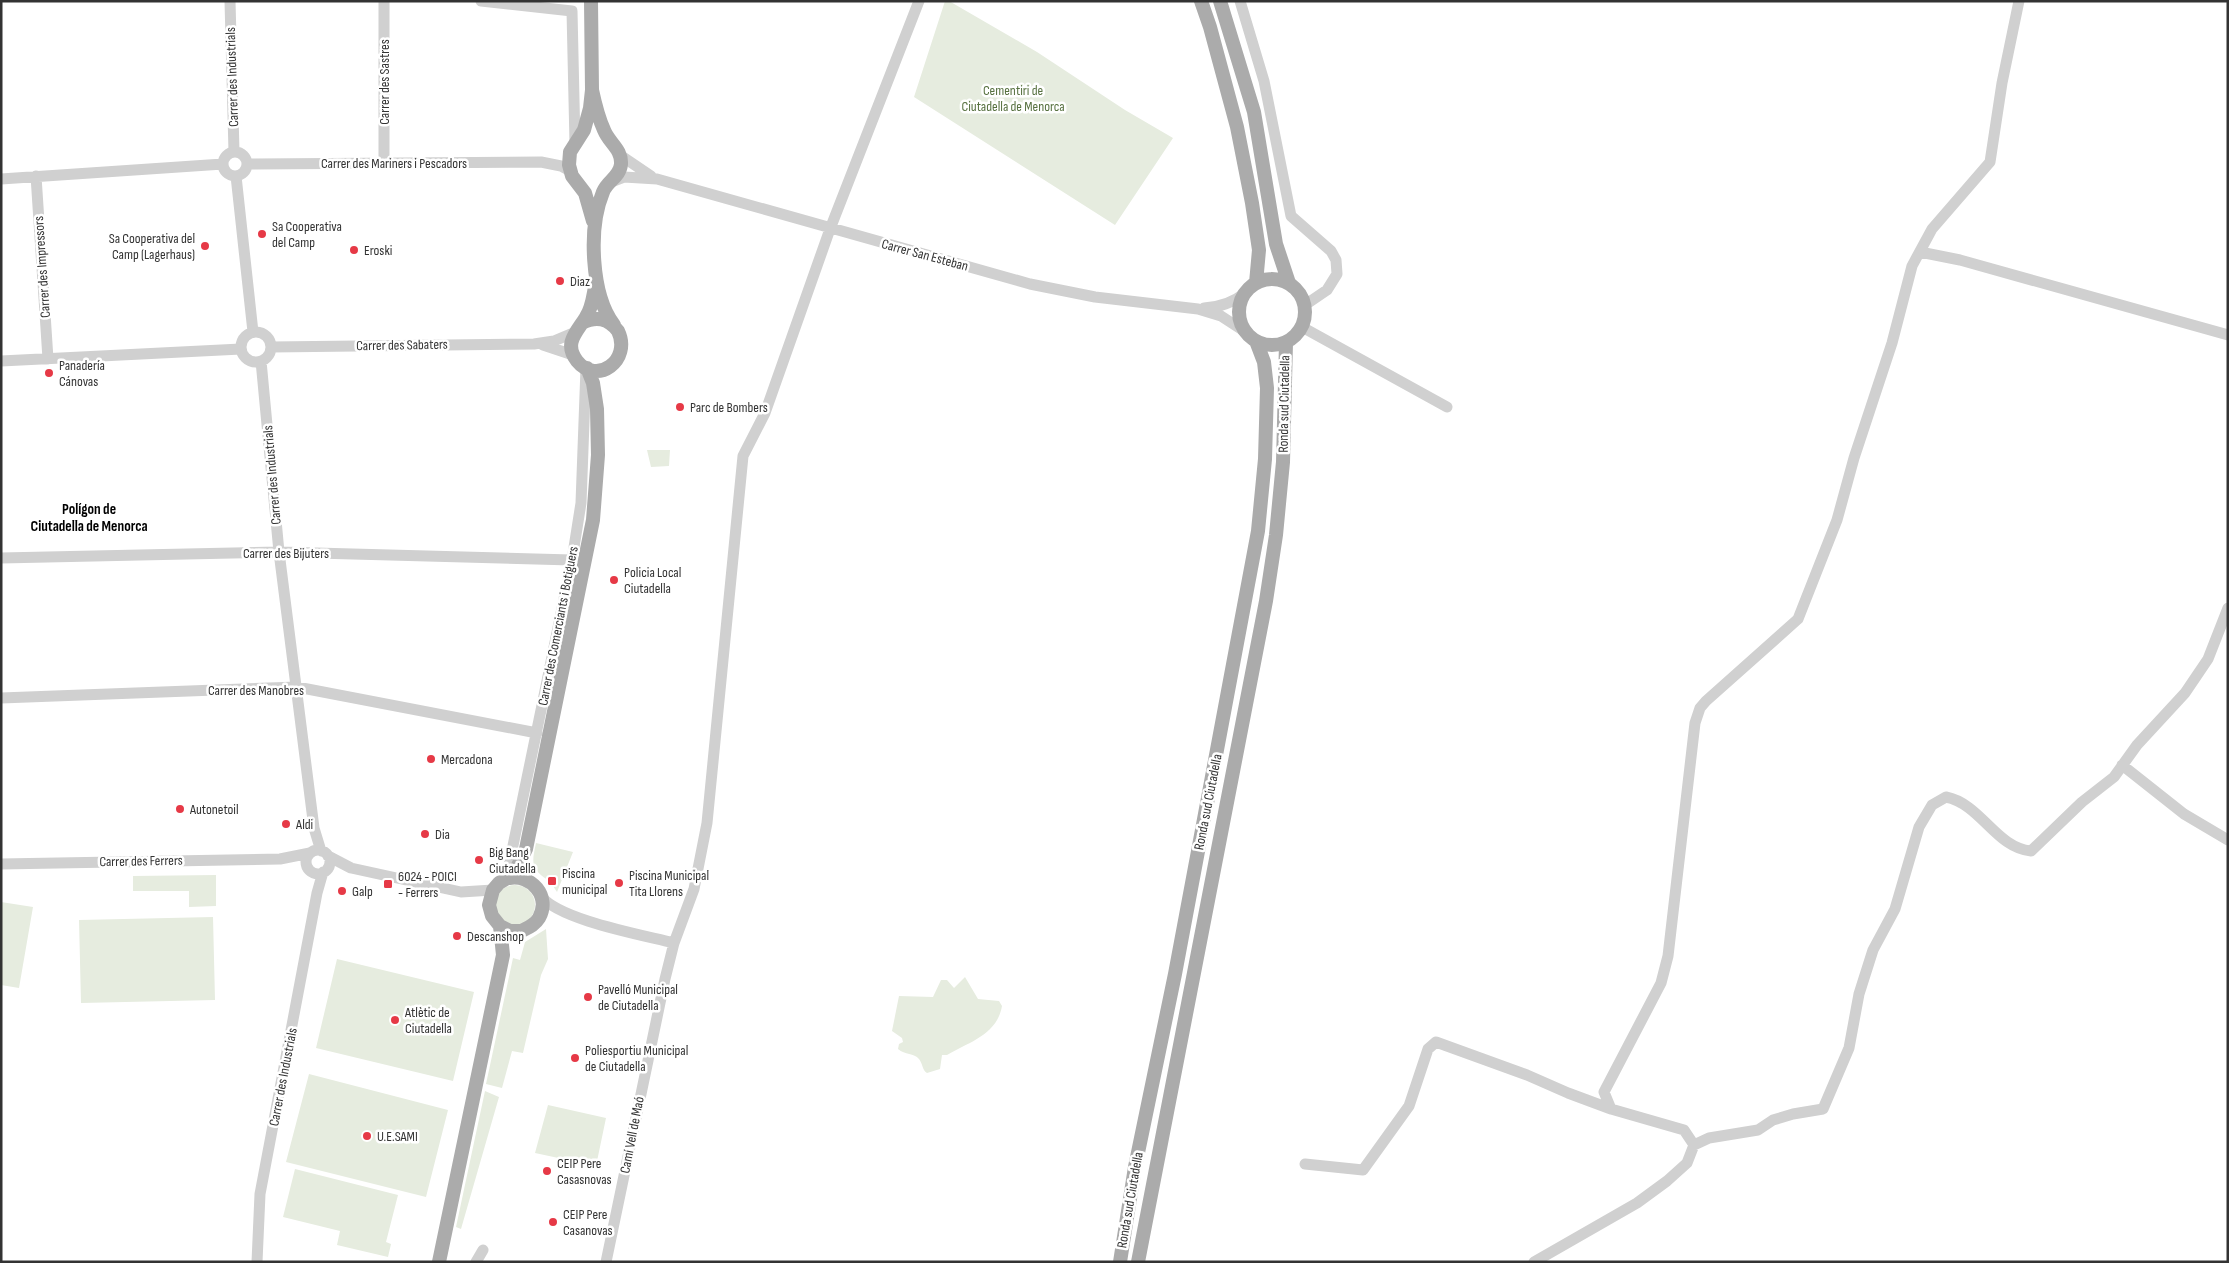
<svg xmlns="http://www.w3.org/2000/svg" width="2229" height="1263" font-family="'Sofia Sans Condensed',sans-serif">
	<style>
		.green { fill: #e6ecdf }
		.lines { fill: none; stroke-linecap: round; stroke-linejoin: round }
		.minor { stroke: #d0d0d0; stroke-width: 11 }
		.major { stroke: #ababab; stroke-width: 14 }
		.poi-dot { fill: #e63946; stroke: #fff; stroke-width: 2 }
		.labels { text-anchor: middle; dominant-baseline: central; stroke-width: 5; stroke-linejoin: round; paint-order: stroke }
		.street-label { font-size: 14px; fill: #333; stroke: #fff }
		.park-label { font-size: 14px; fill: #56703f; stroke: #fff }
		.poi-label { font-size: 14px; fill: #333; stroke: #fff; text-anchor: start }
		.neighbourhood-label { font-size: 15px; font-weight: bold; fill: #000; stroke: #fff }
	</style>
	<rect width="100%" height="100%" fill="#fff"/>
	<path class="green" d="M945 1H949L1037 52 1125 110 1173 138 1115 225 914 97Z
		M647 450H670L669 466 651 467Z
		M536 843 573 852 557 892 553 886 555 883 550 878 548 880C530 869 532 862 536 843Z
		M216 875V906L189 907V891H133V876Z
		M495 905a20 20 0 1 1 40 0a20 20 0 1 1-40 0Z
		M1 902 33 907 19 988 1 985Z
		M213 917 215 1000 81 1003 79 920Z
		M546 929 548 959 541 975 523 1053 512 1051 502 1088 486 1084 513 958 520 960 525 942Z
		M337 959 474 992 453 1081 316 1048Z
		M965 977 978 999 999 1001 1002 1006C997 1035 969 1042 947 1055H942L940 1069 927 1073C922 1070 923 1064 919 1059 914 1053 905 1055 898 1049L899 1044 903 1042 902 1038 892 1031 899 996 933 997 941 980H947L954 988Z
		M309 1074 448 1110 426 1197 286 1162Z
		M485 1091 499 1097 461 1229 456 1227Z
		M548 1105 606 1118 596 1166 535 1153Z
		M295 1169 398 1195 386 1242 391 1244 388 1257 337 1245 340 1231 283 1217Z"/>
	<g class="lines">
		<path class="minor" d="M230 1 234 152
			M481 1 572 11 575 144
			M1240 1 1264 81 1291 216 1331 251 1336 260 1337 274 1327 290 1305 305
			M223 164a12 12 0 1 1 24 0a12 12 0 1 1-24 0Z
			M620 155 651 176
			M384 163V1
			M247 164 541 162 561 166 570 171
			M36 176 48 359
			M236 176 253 332
			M1 179 223 164
			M611 182 624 177 657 179 1030 284 1095 297 1198 309 1221 316 1244 331
			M1920 252 1960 260 2228 335
			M1204 308C1220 307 1233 303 1245 293
			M1302 327 1447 407
			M241 347a15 15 0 1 1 30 0a15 15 0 1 1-30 0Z
			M543 345 573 355
			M271 347 534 344 554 341 573 333
			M1 361 241 349
			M261 361 279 552 314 828 321 851
			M1 558 279 552 572 560
			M1 698 297 687 537 733
			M2122 765 2184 814 2228 840
			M306 862a12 12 0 1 1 24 0a12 12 0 1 1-24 0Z
			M328 856 351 868 461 892 493 890
			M1 864 280 859 310 853
			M504 880 509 865 572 560 581 503 586 368
			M541 896C559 920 643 935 674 943
			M1694 1145 1709 1138 1758 1130 1773 1120 1793 1114 1823 1109 1849 1048 1859 994 1873 950 1895 909 1919 827 1932 805 1946 797C1981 804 1996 848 2031 851L2082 802 2114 777 2137 745 2185 693 2208 659 2228 608
			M1305 1164 1363 1170 1409 1106 1428 1049 1436 1042 1527 1075 1568 1093 1611 1109
			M257 1262 260 1194 317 893 323 872
			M476 1262 483 1250
			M606 1262 665 979 674 943 694 889 707 823 743 456 765 413 830 229 919 1
			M1534 1262 1637 1203 1667 1181 1687 1163 1694 1145 1684 1130 1611 1109 1604 1092 1661 983 1668 956 1695 723 1700 708 1706 701 1798 619 1837 520 1854 458 1892 343 1912 266 1932 229 1990 162 2002 83 2019 1"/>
		<path class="major" d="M591 1 592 90 590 108 584 130 570 152 569 165 572 176 585 193 593 221
			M1201 1 1210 27 1237 127 1252 203 1259 250 1256 283
			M1220 1 1254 112 1276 244 1289 283
			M592 90C595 104 598 117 604 130 609 143 622 149 621 164 620 177 607 181 603 192 588 228 591 295 614 325
			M1239 312a33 33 0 1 1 66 0a33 33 0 1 1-66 0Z
			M582 323C596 316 608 318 618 331 632 360 597 386 577 361 563 343 577 332 586 317 592 308 593 297 595 287
			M509 878C531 874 551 896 539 918 533 928 522 929 514 936
			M521 931H510L500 926 492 916 489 905 493 890 499 883 514 874 526 849 593 520 598 455 597 409 593 383 587 368
			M439 1262 503 955 500 926
			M1120 1262 1135 1167 1175 974 1258 531 1265 459 1267 388 1264 362 1256 341
			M1138 1262 1266 601 1276 535 1283 462 1286 343"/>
	</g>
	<g class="poi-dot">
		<circle cx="262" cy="234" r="5"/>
		<circle cx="205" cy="246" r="5"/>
		<circle cx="354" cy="250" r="5"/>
		<circle cx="560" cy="281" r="5"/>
		<circle cx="49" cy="373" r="5"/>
		<circle cx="680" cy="407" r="5"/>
		<circle cx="614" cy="580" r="5"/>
		<circle cx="431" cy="759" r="5"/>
		<circle cx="180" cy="809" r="5"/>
		<circle cx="286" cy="824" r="5"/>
		<circle cx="425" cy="834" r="5"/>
		<circle cx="479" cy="860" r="5"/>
		<rect x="547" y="876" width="10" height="10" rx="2.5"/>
		<circle cx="619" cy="883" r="5"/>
		<rect x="383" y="879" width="10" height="10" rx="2.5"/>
		<circle cx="342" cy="891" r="5"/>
		<circle cx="457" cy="936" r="5"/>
		<circle cx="588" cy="997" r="5"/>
		<circle cx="395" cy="1020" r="5"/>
		<circle cx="575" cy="1058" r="5"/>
		<circle cx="367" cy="1136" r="5"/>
		<circle cx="547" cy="1171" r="5"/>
		<circle cx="553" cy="1222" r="5"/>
	</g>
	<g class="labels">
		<g class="street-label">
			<text transform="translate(232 77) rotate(-92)">Carrer des Industrials</text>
			<text transform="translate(384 82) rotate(-90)">Carrer des Sastres</text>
			<text x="394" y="163">Carrer des Mariners i Pescadors</text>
			<text transform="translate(925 255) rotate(15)">Carrer San Esteban</text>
			<text transform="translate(42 267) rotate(-94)">Carrer des Impressors</text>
			<text transform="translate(402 345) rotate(-1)">Carrer des Sabaters</text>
			<text transform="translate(1284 404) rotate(-89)">Ronda sud Ciutadella</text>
			<text transform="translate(272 475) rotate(-95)">Carrer des Industrials</text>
			<text x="286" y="553">Carrer des Bijuters</text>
			<text transform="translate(558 626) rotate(-79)">Carrer des Comerciants i Botiguers</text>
			<text x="256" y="690">Carrer des Manobres</text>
			<text transform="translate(1208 802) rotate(-79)">Ronda sud Ciutadella</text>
			<text transform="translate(141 861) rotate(-1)">Carrer des Ferrers</text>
			<text transform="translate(283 1077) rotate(-79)">Carrer des Industrials</text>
			<text transform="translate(632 1135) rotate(-79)">Camí Vell de Maó</text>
			<text transform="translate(1130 1200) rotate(-80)">Ronda sud Ciutadella</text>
		</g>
		<g class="park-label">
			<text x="1013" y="90">Cementiri de<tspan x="1013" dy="16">Ciutadella de Menorca</tspan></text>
		</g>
		<g class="poi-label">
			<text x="272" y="226">Sa Cooperativa<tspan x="272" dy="16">del Camp</tspan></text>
			<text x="195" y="238" text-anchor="end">Sa Cooperativa del<tspan x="195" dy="16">Camp (Lagerhaus)</tspan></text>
			<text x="364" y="250">Eroski</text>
			<text x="570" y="281">Diaz</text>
			<text x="59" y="365">Panadería<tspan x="59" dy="16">Cánovas</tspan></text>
			<text x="690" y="407">Parc de Bombers</text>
			<text x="624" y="572">Policia Local<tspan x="624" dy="16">Ciutadella</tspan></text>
			<text x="441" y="759">Mercadona</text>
			<text x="190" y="809">Autonetoil</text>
			<text x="296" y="824">Aldi</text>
			<text x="435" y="834">Dia</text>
			<text x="489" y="852">Big Bang<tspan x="489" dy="16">Ciutadella</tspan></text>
			<text x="562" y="873">Piscina<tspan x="562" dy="16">municipal</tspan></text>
			<text x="629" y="875">Piscina Municipal<tspan x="629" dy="16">Tita Llorens</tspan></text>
			<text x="398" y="876">6024 - POICI<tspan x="398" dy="16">- Ferrers</tspan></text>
			<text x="352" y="891">Galp</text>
			<text x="467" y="936">Descanshop</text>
			<text x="598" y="989">Pavelló Municipal<tspan x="598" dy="16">de Ciutadella</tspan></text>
			<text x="405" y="1012">Atlètic de<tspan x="405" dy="16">Ciutadella</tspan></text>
			<text x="585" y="1050">Poliesportiu Municipal<tspan x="585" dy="16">de Ciutadella</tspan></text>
			<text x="377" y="1136">U.E.SAMI</text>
			<text x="557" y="1163">CEIP Pere<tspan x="557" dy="16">Casasnovas</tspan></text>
			<text x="563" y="1214">CEIP Pere<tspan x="563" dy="16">Casanovas</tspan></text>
		</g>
		<g class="neighbourhood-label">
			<text x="89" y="509">Polígon de<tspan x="89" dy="17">Ciutadella de Menorca</tspan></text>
		</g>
	</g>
	<rect width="2229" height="1263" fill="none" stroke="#333333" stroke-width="5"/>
</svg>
